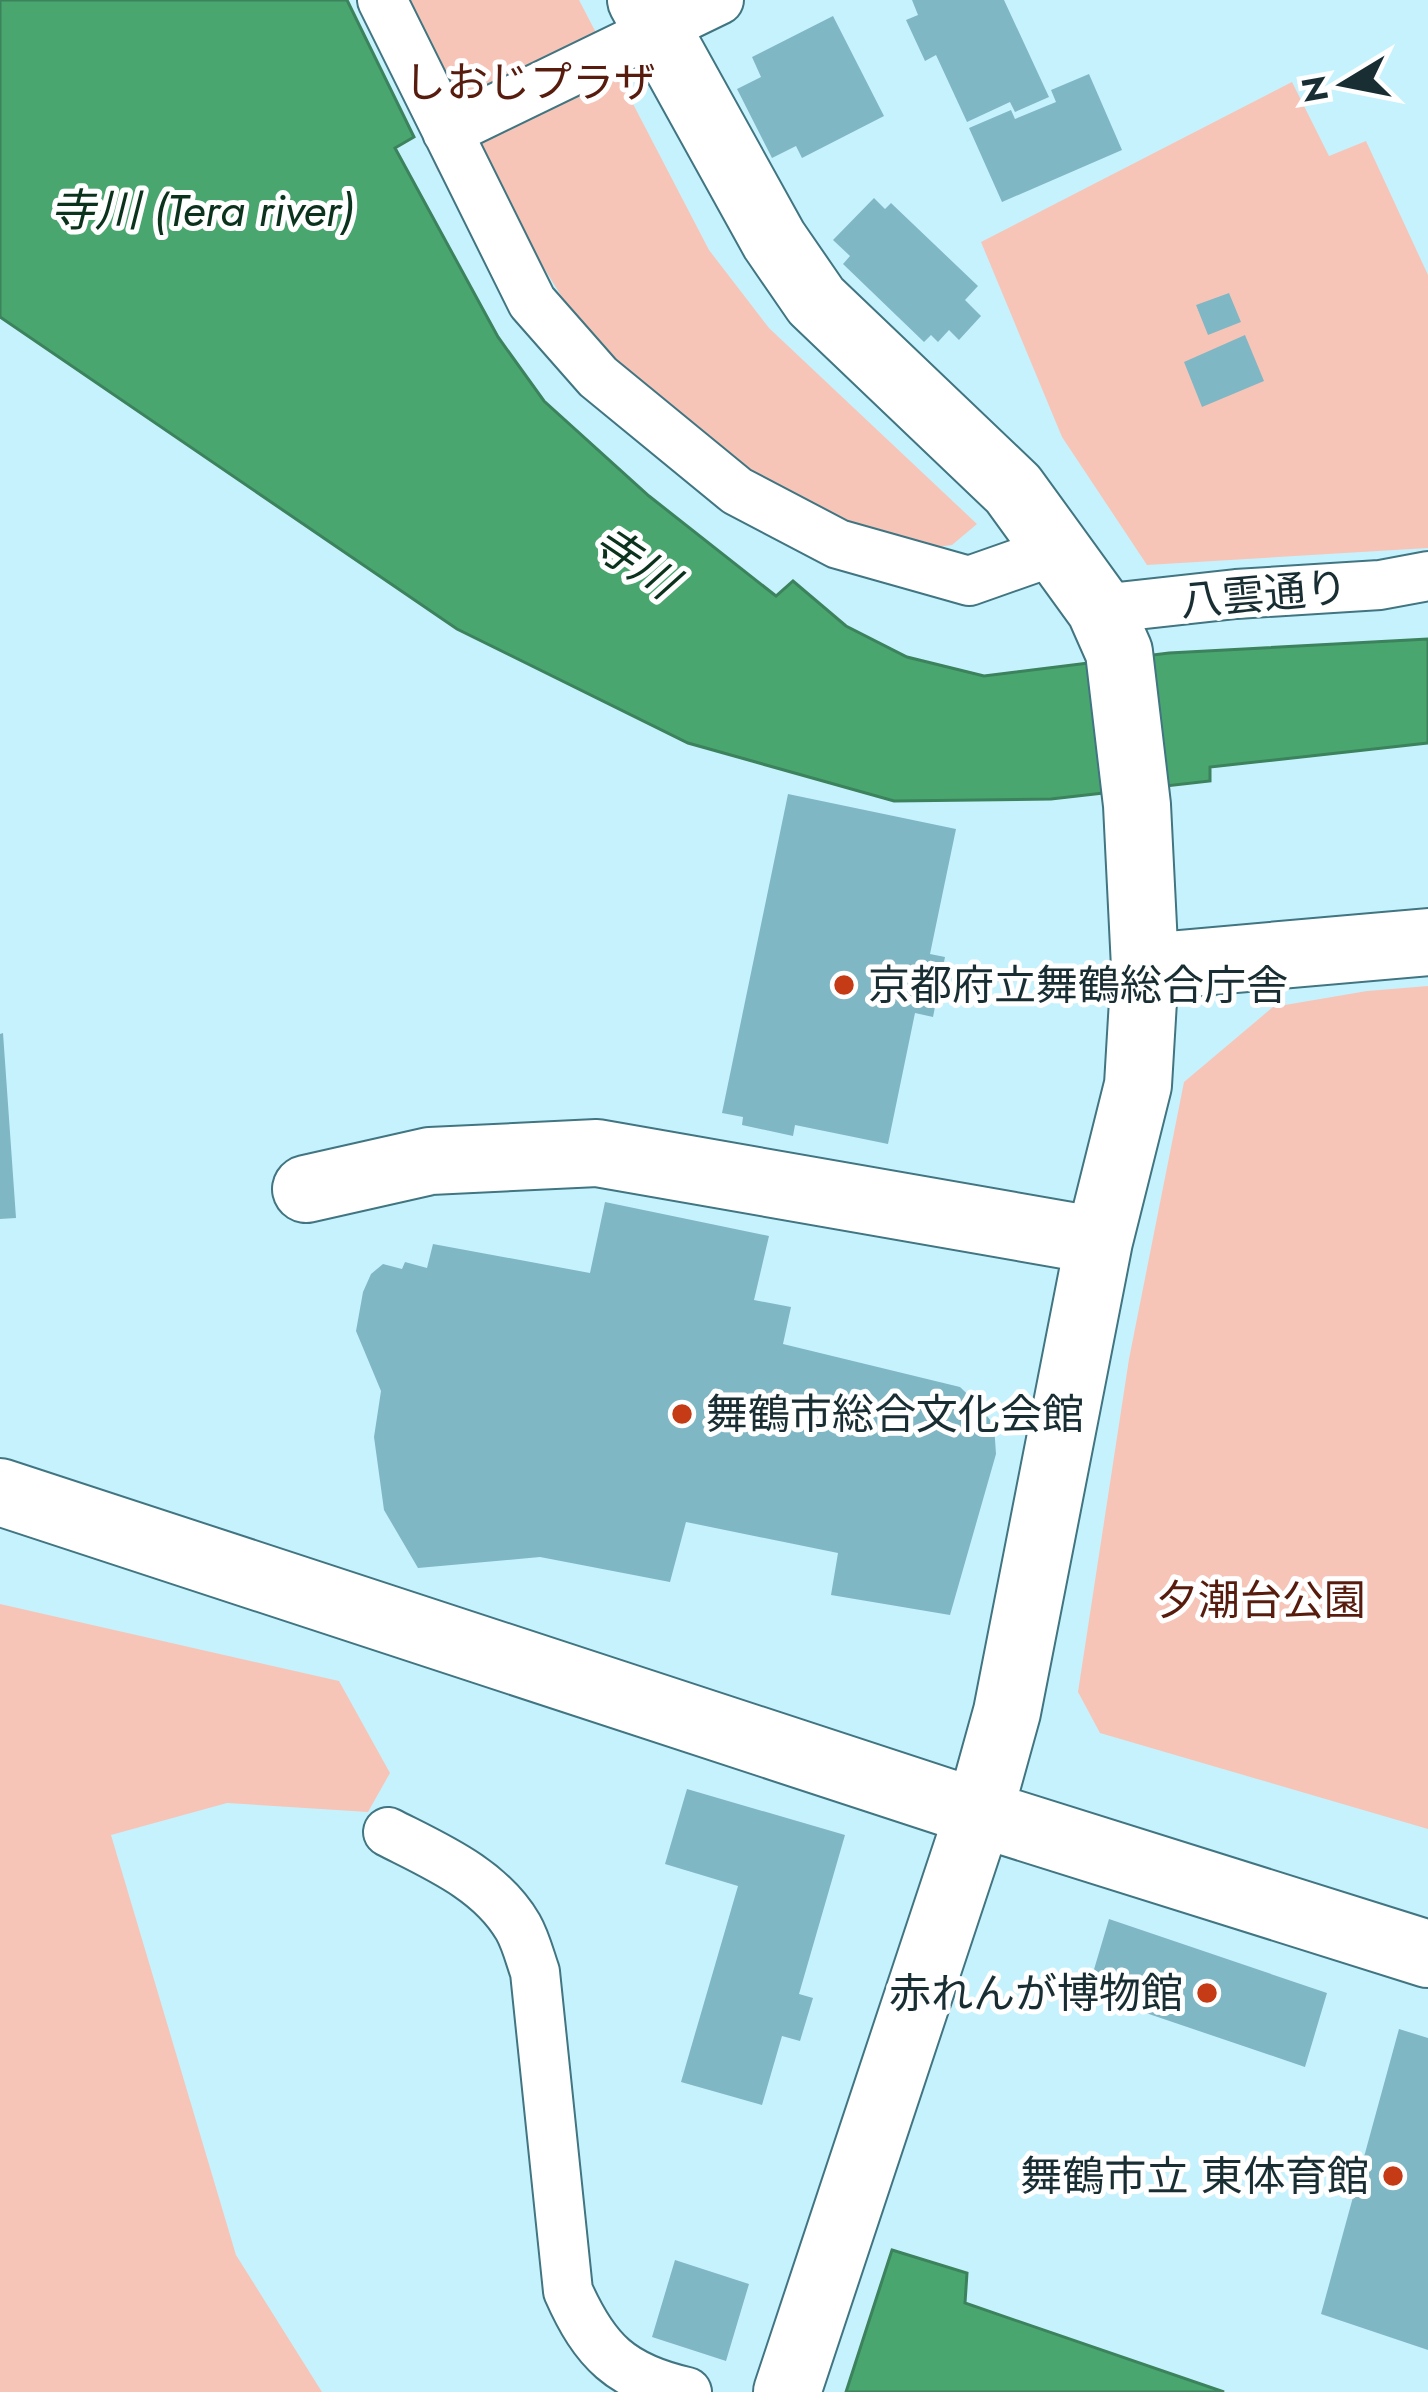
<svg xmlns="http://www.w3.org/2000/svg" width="1428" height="2392" font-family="Jost,'Noto Sans JP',sans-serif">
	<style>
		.green { fill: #f7c5b8 }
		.water { fill: #4aa66f; stroke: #3b825d; stroke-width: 3 }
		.building { fill: #80b7c4 }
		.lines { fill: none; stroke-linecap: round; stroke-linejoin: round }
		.street-casing { stroke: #407581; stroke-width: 52 }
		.secondary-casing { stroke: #407581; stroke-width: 70 }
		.street { stroke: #fff; stroke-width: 48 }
		.secondary { stroke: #fff; stroke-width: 66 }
		.poi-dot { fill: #c43b16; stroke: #fff; stroke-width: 4.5 }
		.labels { text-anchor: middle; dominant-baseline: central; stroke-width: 10; stroke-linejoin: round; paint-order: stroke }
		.park-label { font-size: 42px; fill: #571c0e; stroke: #fff }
		.street-label { font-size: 42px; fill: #182e33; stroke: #fff }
		.poi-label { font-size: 42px; fill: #182e33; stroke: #fff; text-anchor: start }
		.water-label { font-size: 45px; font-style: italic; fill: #0a321c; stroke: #fff }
	</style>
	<rect width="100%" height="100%" fill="#c6f2fd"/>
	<path class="green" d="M360 0H579L709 250 769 328 977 524 952 545 922 549 830 528 603 364 544 268 483 150 438 172Z
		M1292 82 1329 156 1366 141 1428 275V548L1147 565 1062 437 981 242Z
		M1428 986V1829L1100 1733 1078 1692 1129 1359 1184 1082 1273 1007 1367 991Z
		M0 1604 339 1681 390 1773 368 1812 227 1803 111 1835 236 2255 322 2392H0Z"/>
	<path class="water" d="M0 0H347L414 137 395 148 498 337 544 401 649 496 776 596 793 581 846 626 907 657 984 676 1169 653 1428 639V743L1210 767V781L1051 799 894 801 688 743 457 629 0 317Z
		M892 2250 967 2273 965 2303 1224 2392H846Z"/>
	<path class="building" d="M912 0H1004L1049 97 1015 112 1010 102 967 122 936 55 925 61 906 20 918 15Z
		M833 16 884 116 802 158 796 146 772 158 737 89 761 77 752 57Z
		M1089 74 1122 150 1002 202 969 128 1011 110 1015 119 1056 102 1051 90Z
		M874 198 885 209 891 203 978 286 965 300 981 316 959 340 949 330 938 342 931 335 924 342 843 264 850 256 833 240Z
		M1229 293 1241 322 1208 335 1196 305Z
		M1245 335 1264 381 1202 407 1184 362Z
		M788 794 956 829 930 954 945 957 933 1017 915 1013 888 1144 795 1125 793 1136 742 1125 743 1117 722 1113Z
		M3 1033 16 1218 0 1219V1034Z
		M605 1202 769 1236 754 1300 791 1307 783 1344 960 1387 977 1403 994 1425 996 1454 950 1615 831 1595 838 1553 686 1522 670 1582 540 1557 418 1568 384 1510 374 1437 381 1391 356 1331 363 1292 371 1274 383 1264 402 1269 405 1262 427 1268 433 1244 590 1273Z
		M687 1789 845 1835 799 1994 813 1998 800 2041 782 2036 762 2105 681 2082 738 1886 665 1864Z
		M1109 1919 1327 1993 1305 2067 1087 1993Z
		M1399 2029 1428 2038V2350L1321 2314Z
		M675 2260 749 2284 726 2361 652 2337Z"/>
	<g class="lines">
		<defs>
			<path id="street" d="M382 0 532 302 598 377 737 491 838 544 969 581 1060 549
				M447 132 719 0
				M1100 609 1236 594 1380 585 1428 576
				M388 1832C435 1856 490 1879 518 1927 526 1941 530 1958 535 1972L568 2291C595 2352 621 2377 687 2392"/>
			<path id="secondary" d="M641 0 774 240 816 301 1013 489 1100 609 1119 652 1137 805 1145 967 1138 1085 1099 1241 1007 1712 979 1813 787 2392
				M1145 967 1428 942
				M306 1189 430 1161 597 1153 1099 1241
				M0 1492 979 1813 1428 1954"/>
		</defs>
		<use href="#street" class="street-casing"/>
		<use href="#secondary" class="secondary-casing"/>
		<use href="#street" class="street"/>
		<use href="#secondary" class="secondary"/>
	</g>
	<g class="poi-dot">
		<circle cx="844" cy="985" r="12"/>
		<circle cx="682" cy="1414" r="12"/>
		<circle cx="1207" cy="1993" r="12"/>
		<circle cx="1393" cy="2176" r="12"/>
	</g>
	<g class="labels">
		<g class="park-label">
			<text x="530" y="82">しおじプラザ</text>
			<text x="1261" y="1600">夕潮台公園</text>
		</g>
		<g class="street-label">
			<text transform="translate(1264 594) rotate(-5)">八雲通り</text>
		</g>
		<g class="poi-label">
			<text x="868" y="985">京都府立舞鶴総合庁舎</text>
			<text x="706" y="1414">舞鶴市総合文化会館</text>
			<text x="1183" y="1993" text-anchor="end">赤れんが博物館</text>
			<text x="1369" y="2176" text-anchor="end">舞鶴市立 東体育館</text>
		</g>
		<g class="water-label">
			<text x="202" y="210">寺川 (Tera river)</text>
			<text transform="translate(635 562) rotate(34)">寺川</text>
		</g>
	</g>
	<g transform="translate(1344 84) rotate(260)" stroke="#ffffff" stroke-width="9" paint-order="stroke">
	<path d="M0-9L21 45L0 30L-21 45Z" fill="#182e33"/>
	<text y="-18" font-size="33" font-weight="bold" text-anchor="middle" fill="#182e33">N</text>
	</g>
</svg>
